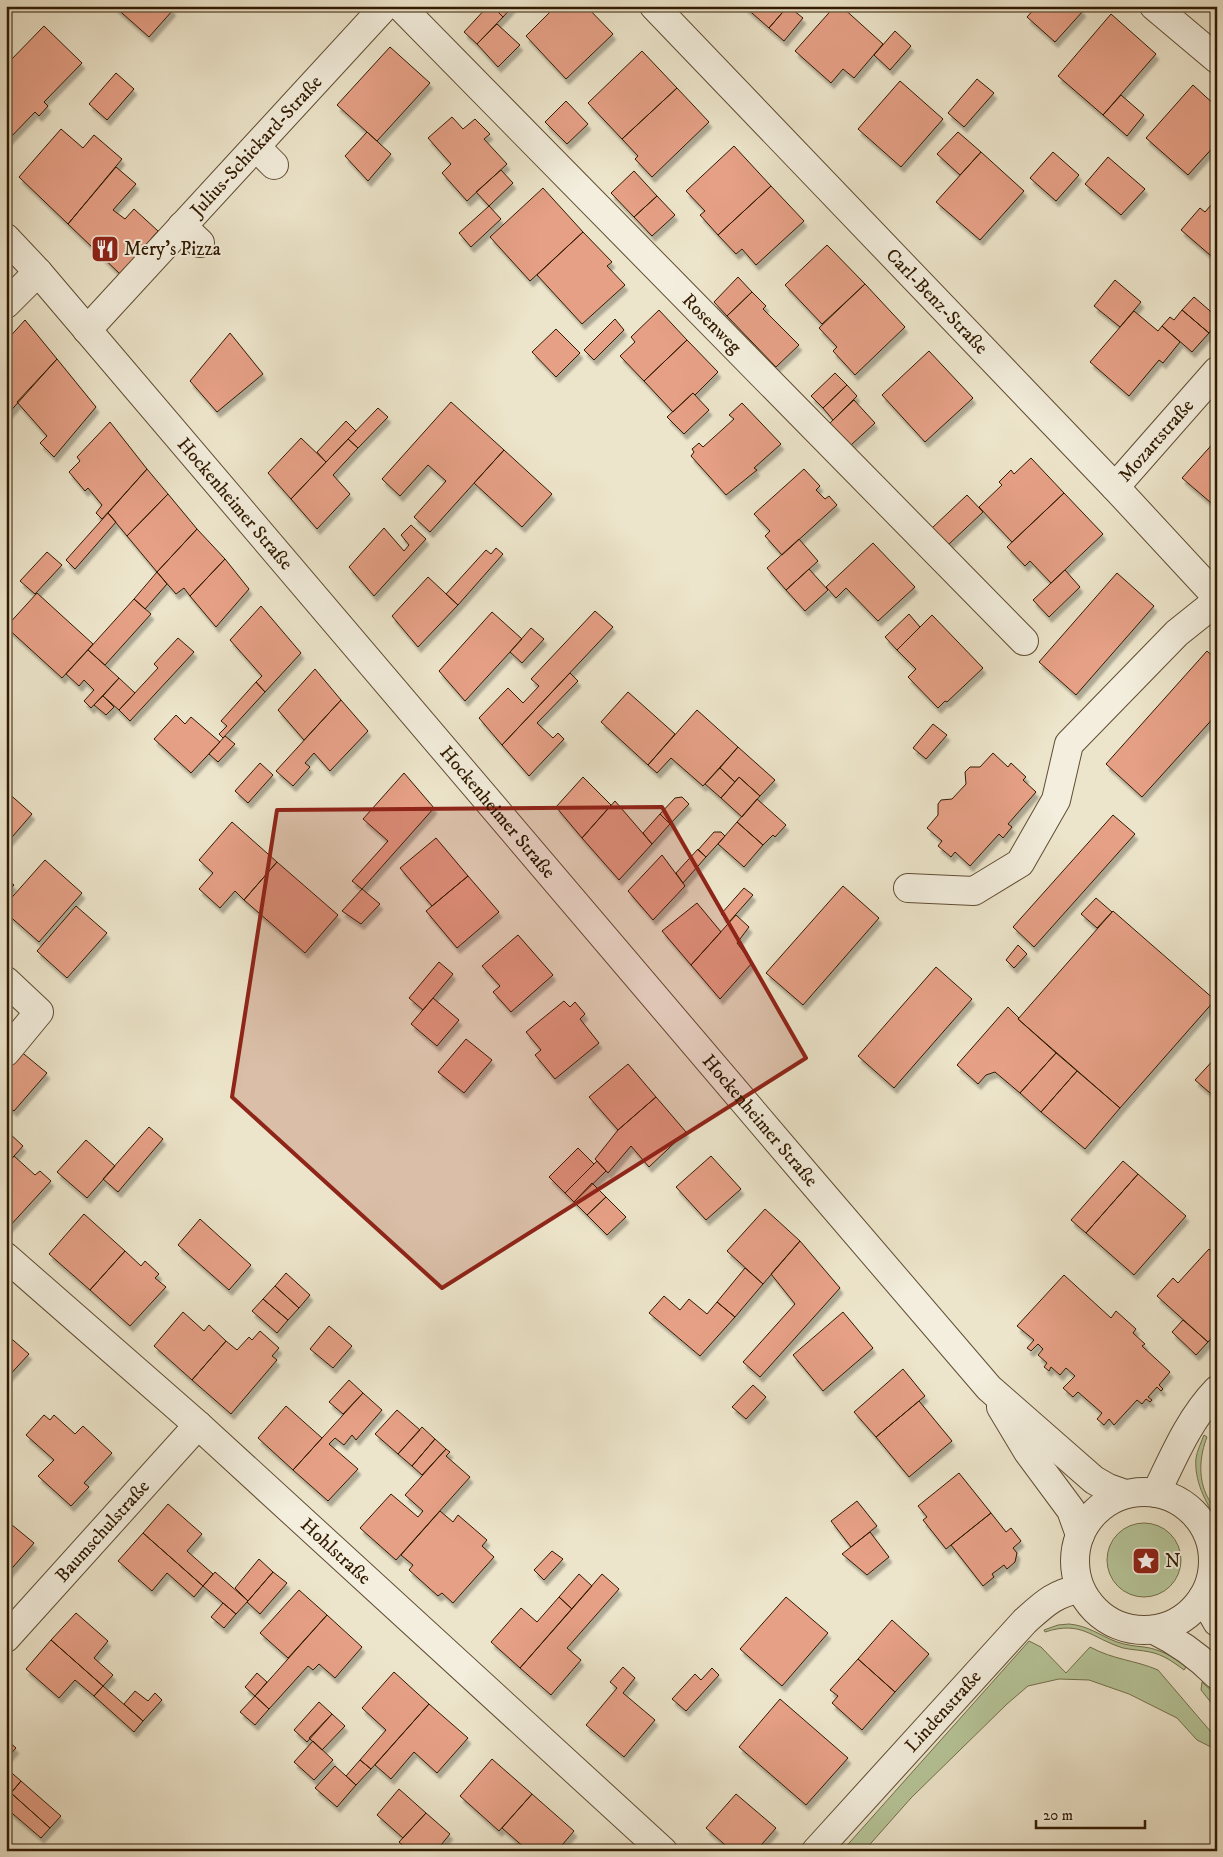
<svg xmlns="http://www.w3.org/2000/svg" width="1223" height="1857" font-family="'IM FELL DW Pica',serif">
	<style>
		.green { fill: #b6c599; stroke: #74704c }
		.building { fill: #e6a086; stroke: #311a00; filter: url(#shadow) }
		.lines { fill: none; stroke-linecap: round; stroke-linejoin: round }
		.minor-casing { stroke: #604d33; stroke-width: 30 }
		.minor { stroke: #f3eedd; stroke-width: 28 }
		.marked { fill: #8f2418; fill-opacity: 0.2; stroke: #8f2418; stroke-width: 4; stroke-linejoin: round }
		.labels { text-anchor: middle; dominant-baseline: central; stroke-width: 4; stroke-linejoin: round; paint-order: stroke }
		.street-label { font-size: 19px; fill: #311a00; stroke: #f3eedd }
		.poi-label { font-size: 19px; fill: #311a00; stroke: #f3eedd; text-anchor: start }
	</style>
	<defs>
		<filter id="shadow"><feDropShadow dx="3" dy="5.5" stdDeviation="1" flood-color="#0004"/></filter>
	</defs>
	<rect width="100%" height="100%" fill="#ede5cb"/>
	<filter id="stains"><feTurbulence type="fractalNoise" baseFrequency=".004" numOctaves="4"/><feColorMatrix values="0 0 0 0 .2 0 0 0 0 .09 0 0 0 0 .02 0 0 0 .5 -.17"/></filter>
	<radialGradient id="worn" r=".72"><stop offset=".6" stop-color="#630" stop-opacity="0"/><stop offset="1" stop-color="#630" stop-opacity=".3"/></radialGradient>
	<path class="green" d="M1204 1435 1207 1437C1200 1455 1198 1476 1206 1494 1210 1503 1217 1509 1217 1519 1205 1502 1194 1480 1196 1458 1197 1451 1201 1443 1204 1435Z
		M1107 1560a37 37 0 1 1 74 0a37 37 0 1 1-74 0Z
		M1069 1624C1089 1626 1099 1635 1117 1642 1126 1645 1134 1646 1144 1647 1160 1649 1174 1657 1186 1667L1184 1670C1173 1662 1164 1655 1150 1652 1141 1650 1132 1650 1123 1648 1091 1638 1082 1620 1045 1632L1044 1630 1058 1625Z
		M1029 1641 1041 1647 1066 1673 1090 1647C1114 1660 1135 1660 1158 1670L1217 1739V1750L1197 1740 1177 1718 1129 1694 1089 1680 1059 1679 1028 1686 1007 1704 911 1798 864 1851H842Z
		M1202 1682 1217 1696V1710L1201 1690Z"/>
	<path class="building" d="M114 6H169L173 10 149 37Z
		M488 6H492L503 17 477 44 464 32Z
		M492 6H513L503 17Z
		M556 6H586L613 34 566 79 526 36Z
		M744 6H788L769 28Z
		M788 6 803 18 784 41 769 28Z
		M835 6H841L883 44 854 78 843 69 831 83 795 51Z
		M1037 6H1078L1083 11 1055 42 1027 17Z
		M1111 14 1156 54 1103 115 1058 76Z
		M497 24 520 45 498 67 477 44Z
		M44 26 82 63 44 102 48 106 39 116 35 112 6 142V65Z
		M895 31 911 46 890 70 874 55Z
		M390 47 430 83 377 141 337 105Z
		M642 51 677 88 622 139 588 103Z
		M116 73 134 89 107 120 89 104Z
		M977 79 994 93 964 127 948 113Z
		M900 81 943 119 901 167 858 129Z
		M1193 85 1217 107V143L1188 175 1146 138Z
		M677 88 709 122 652 177 635 159 638 156 622 139Z
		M1121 95 1144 115 1127 136 1103 115Z
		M566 101 588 124 567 144 545 122Z
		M452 117 463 129 475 119 490 134 484 139 507 164 467 201 442 173 451 164 428 138Z
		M61 129 83 148 94 135 122 159 68 224 19 177Z
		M367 132 391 154 368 181 345 156Z
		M958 132 981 152 960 175 937 154Z
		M734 146 771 186 718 235 700 215 705 211 686 191Z
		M981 152 1024 191 980 240 936 202Z
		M1053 152 1079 175 1056 201 1030 178Z
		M1108 157 1145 189 1121 215 1085 184Z
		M116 167 136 184 113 210 125 219 134 209 158 231 120 274 68 224Z
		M501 170 513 183 489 206 476 192Z
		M634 171 657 196 634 217 611 193Z
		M771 186 804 221 756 265 742 249 736 254 718 235Z
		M543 188 583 232 530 281 490 237Z
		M657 196 675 215 652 236 634 217Z
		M1217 198V261L1181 230 1200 208 1205 212Z
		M489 206 501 219 471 247 459 233Z
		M583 232 612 262 607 266 625 285 582 324 537 275Z
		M827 245 865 284 822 324 785 285Z
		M738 277 752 292 727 316 714 302Z
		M1115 280 1141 302 1120 327 1094 306Z
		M865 284 905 327 855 375 833 351 837 347 819 328Z
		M752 292 766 306 763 309 799 345 776 367 727 316Z
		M1194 297 1217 317V323L1209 333 1182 310Z
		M659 310 687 340 644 381 620 356 635 342 631 337Z
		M1182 310 1209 333 1192 352 1162 326 1170 317 1174 320Z
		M1134 311 1158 331 1162 326 1180 342 1163 363 1159 360 1129 396 1090 362Z
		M615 319 624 330 594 360 584 350Z
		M25 320 57 359 6 416V341Z
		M556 329 580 353 556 377 532 352Z
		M230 333 263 374 217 412 190 381Z
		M687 340 718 372 695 395 693 393 673 412 644 381Z
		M929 351 973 398 925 442 882 395Z
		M57 359 96 407 54 457 40 443 47 436 17 402Z
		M835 373 847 385 823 408 811 396Z
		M847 385 857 396 833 420 823 408Z
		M693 393 709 410 684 434 667 417Z
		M854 400 875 423 851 445 830 423Z
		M451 402 504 450 430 532 414 517 446 481 428 465 400 496 382 479Z
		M742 403 781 444 754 468 757 470 726 495 691 456 694 452 692 449 699 443 703 447 734 419 729 415Z
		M378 408 388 417 358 448 348 439Z
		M346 421 356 431 326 462 317 452Z
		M110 422 147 469 102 519 96 513 102 505 88 488 85 491 69 472 80 461 77 457Z
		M301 438 326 462 291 499 268 473Z
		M348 439 358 448 333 475 350 494 317 529 291 499Z
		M1217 439V508L1182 478Z
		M504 450 552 494 522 527 474 483Z
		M1031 458 1064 493 1012 542 979 507 1002 485 999 482 1011 470 1014 474Z
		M147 469 168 494 127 536 108 513Z
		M804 469 820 486 816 490 825 499 829 496 837 505 782 555 765 536 770 531 754 514Z
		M1064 493 1103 534 1051 583 1030 561 1025 566 1007 547Z
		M168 494 197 529 157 572 127 536Z
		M967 495 983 512 948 545 932 528Z
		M108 513 116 522 75 569 66 560Z
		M411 525 426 539 374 596 349 567 384 528 404 551 409 545 401 535Z
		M197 529 225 559 190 596 184 588 176 594 157 572Z
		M799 539 818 561 786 590 767 568Z
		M873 543 915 587 878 621 846 588 836 598 826 587Z
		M496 548 503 554 458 605 446 594 486 550 491 554Z
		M47 552 62 565 35 594 20 581Z
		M225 559 249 589 216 627 190 596Z
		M809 569 828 590 805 611 786 590Z
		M1065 570 1080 587 1049 617 1033 600Z
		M157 572 167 584 145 609 134 599Z
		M1117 573 1154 606 1076 695 1039 662Z
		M428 577 458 605 418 647 392 616Z
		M37 593 93 644 62 678 6 627Z
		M134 599 151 614 105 665 88 650Z
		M261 606 301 653 265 692 256 682 262 676 230 640Z
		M595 611 613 627 502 745 479 718 508 688 523 703 539 686 531 679Z
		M492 612 522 639 465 701 439 671Z
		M909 614 920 627 897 650 885 637Z
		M932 615 983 668 947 702 945 701 938 708 908 677 916 669 897 650Z
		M531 628 544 639 522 663 510 652Z
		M178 638 194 652 130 721 119 710 158 668 154 664Z
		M88 650 119 678 91 708 84 701 94 690 84 680 79 686 66 674Z
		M1207 651 1217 660V714L1142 797 1106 764Z
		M315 669 341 700 304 740 278 710Z
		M570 673 578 681 537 723 553 738 558 733 564 739 529 776 502 745Z
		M119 678 135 693 119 710 103 696Z
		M256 682 265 692 223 738 219 734 227 726 221 721Z
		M628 692 675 734 648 765 601 722Z
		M103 696 114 707 106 715 94 705Z
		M341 700 368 731 330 771 314 753 305 763 310 767 293 786 276 771Z
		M697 710 738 747 703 786 671 758 657 773 648 765Z
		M176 715 185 724 191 717 220 742 191 773 154 739Z
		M933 724 947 735 926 759 913 748Z
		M225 736 235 744 218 762 209 754Z
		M738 747 775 780 760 796 739 777 735 782 720 768Z
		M993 753 1008 767 1011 763 1026 777 1023 780 1036 792 1008 824 1012 827 1003 838 999 834 970 866 955 852 951 857 938 846 942 841 927 828 938 815V804L941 800 952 799 966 784 965 772 970 767H980Z
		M260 763 273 775 248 803 235 791Z
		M720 768 735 782 721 798 705 784Z
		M404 773 434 808 362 889 352 881 388 841 363 819Z
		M583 777 611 805 582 838 556 807Z
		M739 777 760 796 742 817 721 798Z
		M6 791 32 814 6 844Z
		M682 797 689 804 670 824 660 814 675 798Z
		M757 799 786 825 775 837 773 835 763 845 737 822Z
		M615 801 652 844 619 880 582 838Z
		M660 814 670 824 652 844 643 833Z
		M1113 815 1135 834 1034 947 1013 927Z
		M232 822 277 862 244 900 235 891 220 908 199 889 213 873 199 860Z
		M737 822 763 845 744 867 718 844Z
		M714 832H721L725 836 706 857 698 850Z
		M436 838 468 876 432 906 400 868Z
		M698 849 706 857 683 883 676 873Z
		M662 855 685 886 653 920 628 891Z
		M45 860 82 893 39 942 6 913V904Z
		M277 862 338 915 305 953 244 900Z
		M468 876 499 912 457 948 426 911Z
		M6 879 14 885 6 894Z
		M843 886 879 918 803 1005 766 973Z
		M744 888 753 895 729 922 721 914Z
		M362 889 380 904 361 924 342 911Z
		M1096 898 1112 912 1097 928 1081 914Z
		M697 903 721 932 691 965 662 931Z
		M76 906 107 933 67 978 37 951Z
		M1113 911 1215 1000 1120 1108 1018 1019Z
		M736 915 749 927 737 943 752 963 720 999 691 965Z
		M518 935 553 975 511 1012 493 992 500 986 482 966Z
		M1018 945 1027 954 1014 968 1006 960Z
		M439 962 453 974 423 1010 409 998Z
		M936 967 972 999 894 1088 858 1056Z
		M433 998 459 1020 437 1046 411 1024Z
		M564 1001 570 1007 575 1002 585 1014 580 1019 599 1043 555 1079 535 1055 541 1050 526 1032Z
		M1008 1007 1019 1018 1018 1019 1056 1053 1020 1093 995 1072 986 1075 978 1084 957 1065Z
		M466 1039 492 1060 464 1093 438 1072Z
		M19 1050 47 1073 14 1111 6 1105V1066Z
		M1056 1053 1077 1071 1041 1112 1020 1093Z
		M1217 1056V1099L1195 1080Z
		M628 1064 656 1097 618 1130 589 1097Z
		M1077 1071 1120 1108 1085 1149 1041 1112Z
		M656 1097 686 1132 649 1167 631 1146 608 1173 595 1159 618 1130Z
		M149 1127 163 1139 118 1192 103 1179Z
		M8 1132 23 1146 6 1165V1134Z
		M86 1140 115 1166 87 1198 57 1172Z
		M578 1148 594 1164 565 1193 549 1177Z
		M14 1156 35 1175 40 1171 51 1181 8 1228 6 1226V1165Z
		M711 1156 741 1189 706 1220 676 1187Z
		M597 1161 606 1171 574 1202 565 1193Z
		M1123 1161 1138 1174 1086 1233 1071 1220Z
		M1138 1174 1186 1216 1134 1275 1086 1233Z
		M592 1183 606 1197 587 1215 574 1202Z
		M606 1197 626 1217 607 1235 587 1215Z
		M765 1209 800 1241 763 1284 727 1251Z
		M84 1214 125 1251 90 1290 49 1254Z
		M200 1219 251 1265 229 1290 178 1245Z
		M800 1241 840 1288 760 1377 743 1362 795 1304 771 1274Z
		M1209 1249 1217 1256V1332L1208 1342 1157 1296 1173 1278 1178 1283Z
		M125 1251 141 1266 145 1261 159 1274 155 1278 166 1287 130 1326 90 1290Z
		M745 1268 763 1284 735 1317 717 1302Z
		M286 1273 310 1295 299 1308 275 1286Z
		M1064 1275 1111 1318 1116 1311 1136 1329 1133 1333 1145 1344 1142 1346 1170 1372 1159 1385 1163 1389 1161 1391 1157 1387 1148 1397 1152 1400 1150 1402 1146 1399 1142 1404 1137 1400 1114 1425 1109 1419 1104 1425 1097 1419 1102 1413 1078 1392 1073 1397 1063 1388 1075 1376 1066 1368 1060 1375 1051 1367 1049 1371 1044 1367 1047 1363 1038 1355 1043 1349 1038 1344 1031 1351 1027 1348 1034 1340 1017 1326Z
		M275 1286 299 1308 288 1320 263 1299Z
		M664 1296 680 1310 689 1299 707 1314 717 1302 735 1317 700 1356 649 1313Z
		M263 1299 288 1320 277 1333 252 1311Z
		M183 1312 204 1331 209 1325 226 1341 192 1380 154 1346Z
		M843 1312 873 1348 823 1391 793 1355Z
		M1183 1320 1208 1342 1196 1355 1172 1332Z
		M329 1326 352 1346 333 1368 310 1349Z
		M260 1331 279 1348 272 1356 277 1360 231 1414 192 1380 226 1341 237 1350 249 1337 252 1340Z
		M6 1334 29 1354 6 1379Z
		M903 1369 925 1396 876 1437 854 1412Z
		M349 1380 363 1393 343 1414 329 1402Z
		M753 1385 766 1397 746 1419 732 1407Z
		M363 1393 382 1410 356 1440 352 1435 344 1445 335 1438 329 1444 358 1469 328 1501 293 1470Z
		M919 1401 952 1441 909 1477 876 1437Z
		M286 1406 322 1438 293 1470 258 1438Z
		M397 1410 420 1430 398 1454 375 1434Z
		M44 1415 50 1420 54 1415 75 1434 83 1426 112 1453 84 1483 89 1487 71 1506 38 1476 54 1460 26 1435Z
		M422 1427 435 1439 412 1466 398 1454Z
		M435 1439 446 1449 422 1475 412 1466Z
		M446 1449 450 1452 446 1456 470 1477 396 1560 360 1528 391 1494 418 1517 423 1511 405 1495Z
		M959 1473 991 1513 946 1549 923 1520 927 1517 918 1506Z
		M857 1501 877 1526 851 1547 831 1521Z
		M168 1504 202 1534 187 1551 213 1574 203 1586 143 1533Z
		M440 1511 453 1522 458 1515 487 1540 482 1546 494 1557 453 1603 442 1593 438 1596 409 1570 413 1565 401 1555Z
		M991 1513 1006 1532 1011 1528 1021 1541 1013 1548 1017 1553 1015 1562 1007 1569 1004 1565 992 1574 994 1577 983 1586 951 1545Z
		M6 1520 34 1543 6 1575Z
		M870 1532 889 1557 867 1575 842 1554Z
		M143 1533 203 1586 194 1597 167 1573 152 1591 118 1561Z
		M552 1551 563 1559 544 1580 534 1570Z
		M259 1559 273 1572 248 1601 235 1588Z
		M215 1572 248 1601 236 1614 203 1586Z
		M273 1572 287 1583 260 1614 247 1602Z
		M579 1574 592 1586 572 1609 559 1597Z
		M602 1574 619 1589 567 1648 581 1660 551 1695 520 1668Z
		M299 1590 327 1615 288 1658 260 1633Z
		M559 1597 572 1609 520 1668 491 1642 521 1608 537 1622Z
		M786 1597 828 1633 782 1686 740 1649Z
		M223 1603 236 1614 224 1628 211 1617Z
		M76 1613 108 1641 94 1658 113 1675 103 1686 51 1640Z
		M327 1615 362 1647 335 1678 319 1664 313 1670 308 1666 269 1709 255 1696Z
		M892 1620 929 1654 895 1692 858 1659Z
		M51 1640 103 1686 94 1696 75 1680 59 1698 26 1669Z
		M858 1659 895 1692 862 1730 832 1703 838 1696 830 1690Z
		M623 1667 635 1678 623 1693 655 1720 624 1757 586 1725 617 1688 610 1682Z
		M712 1668 719 1675 686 1711 672 1699 695 1674 701 1680Z
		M394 1672 429 1704 371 1769 360 1760 386 1730 362 1708Z
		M257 1673 267 1682 255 1696 245 1687Z
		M103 1686 143 1721 134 1732 94 1696Z
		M135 1691 148 1701 155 1693 162 1700 143 1721 124 1704Z
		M255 1696 269 1709 255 1725 240 1712Z
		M780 1699 848 1758 806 1805 739 1747Z
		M319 1702 332 1714 307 1742 294 1730Z
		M429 1704 468 1738 437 1773 414 1752 391 1779 375 1765Z
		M332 1714 345 1726 322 1750 309 1738Z
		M6 1739 16 1748 6 1759Z
		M313 1741 333 1760 314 1780 294 1762Z
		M492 1759 532 1794 499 1831 460 1796Z
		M360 1760 371 1769 356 1785 346 1776Z
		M335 1766 356 1785 337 1807 315 1788Z
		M6 1768 21 1781 11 1793 6 1789Z
		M21 1781 61 1816 50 1828 11 1793Z
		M399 1789 426 1813 403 1838 377 1815Z
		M11 1793 50 1828 41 1838 6 1808V1799Z
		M532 1794 574 1831 557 1851H525L526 1849 502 1828Z
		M736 1794 776 1828 756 1851H732L706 1828Z
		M426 1813 450 1834 436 1851H409L399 1842Z"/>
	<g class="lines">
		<defs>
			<g id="minor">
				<path id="s1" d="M400 6 1024 641"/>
				<path id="s2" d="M654 6 1115 487 1217 597"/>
				<path d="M1154 6 1217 59"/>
				<path d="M256 147 274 165"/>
				<path d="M182 226 200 243"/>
				<path id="s3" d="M6 238 38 272 803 1171 989 1388 1094 1480 1108 1488 1125 1494"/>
				<path d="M6 304 38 272"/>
				<path id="s4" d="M87 330 385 6"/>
				<path id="s5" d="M1115 487 1217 371"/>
				<path d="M908 888 974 891 1020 863 1056 800 1069 744 1177 633 1217 601"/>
				<path d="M6 981 39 1012 6 1052"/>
				<path id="s6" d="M6 1257 198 1425 663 1851"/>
				<path d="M1001 1407 1028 1452 1071 1510 1080 1535"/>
				<circle cx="1144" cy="1561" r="69"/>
				<path d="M1156 1493C1173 1458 1189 1419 1217 1390"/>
				<path d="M1203 1597 1217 1622"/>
				<path d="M1154 1630C1179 1642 1197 1655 1217 1675"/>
				<path id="s7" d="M6 1638 198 1425"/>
				<path id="s8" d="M816 1851 1025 1621C1044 1604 1055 1593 1080 1589"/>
			</g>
		</defs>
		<use href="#minor" class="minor-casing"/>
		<use href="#minor" class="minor"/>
	</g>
	<path class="marked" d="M662 807 806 1058 442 1288 232 1097 277 810Z"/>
	<defs>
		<symbol id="restaurant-square" viewBox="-11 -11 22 22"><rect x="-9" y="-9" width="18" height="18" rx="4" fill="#8f2418" stroke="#f3eedd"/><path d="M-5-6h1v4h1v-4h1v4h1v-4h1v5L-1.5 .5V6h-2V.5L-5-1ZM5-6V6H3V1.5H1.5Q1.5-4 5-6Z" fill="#fff"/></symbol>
		<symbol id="sight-square" viewBox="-11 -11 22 22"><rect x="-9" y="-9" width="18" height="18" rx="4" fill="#8f2418" stroke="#f3eedd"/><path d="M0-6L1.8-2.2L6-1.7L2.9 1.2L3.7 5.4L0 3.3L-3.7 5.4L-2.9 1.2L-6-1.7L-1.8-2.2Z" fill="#fff"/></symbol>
	</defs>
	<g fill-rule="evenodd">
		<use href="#restaurant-square" x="89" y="233" width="32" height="32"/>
		<use href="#sight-square" x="1130" y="1545" width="32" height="32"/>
	</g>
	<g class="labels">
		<g class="street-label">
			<text stroke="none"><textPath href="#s4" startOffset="250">Julius-Schickard-Straße</textPath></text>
			<text stroke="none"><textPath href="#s2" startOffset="409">Carl-Benz-Straße</textPath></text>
			<text stroke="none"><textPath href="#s1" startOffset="445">Rosenweg</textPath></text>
			<text stroke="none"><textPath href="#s5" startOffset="62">Mozartstraße</textPath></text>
			<text stroke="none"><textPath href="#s3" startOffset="351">Hockenheimer Straße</textPath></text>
			<text stroke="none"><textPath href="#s3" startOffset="756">Hockenheimer Straße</textPath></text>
			<text stroke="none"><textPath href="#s3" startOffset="1161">Hockenheimer Straße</textPath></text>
			<text stroke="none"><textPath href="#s7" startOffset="144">Baumschulstraße</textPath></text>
			<text stroke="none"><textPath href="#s6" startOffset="442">Hohlstraße</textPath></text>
			<text stroke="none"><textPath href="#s8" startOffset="189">Lindenstraße</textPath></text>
		</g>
		<g class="poi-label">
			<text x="124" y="249">Mery's Pizza</text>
			<text x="1165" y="1561">N</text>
		</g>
	</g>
	<rect width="1223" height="1857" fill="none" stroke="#ede5cb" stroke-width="25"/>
	<rect x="8" y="8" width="1208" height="1842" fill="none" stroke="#311a00" stroke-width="2.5"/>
	<rect x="12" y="12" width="1198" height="1832" fill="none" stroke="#311a00"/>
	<path d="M1036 1820v8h109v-8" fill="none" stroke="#311a00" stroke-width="2.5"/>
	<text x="1043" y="1820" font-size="15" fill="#311a00" stroke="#f3eedd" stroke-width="4" paint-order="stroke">20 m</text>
	<rect width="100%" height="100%" filter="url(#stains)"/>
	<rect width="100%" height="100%" fill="url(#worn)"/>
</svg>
